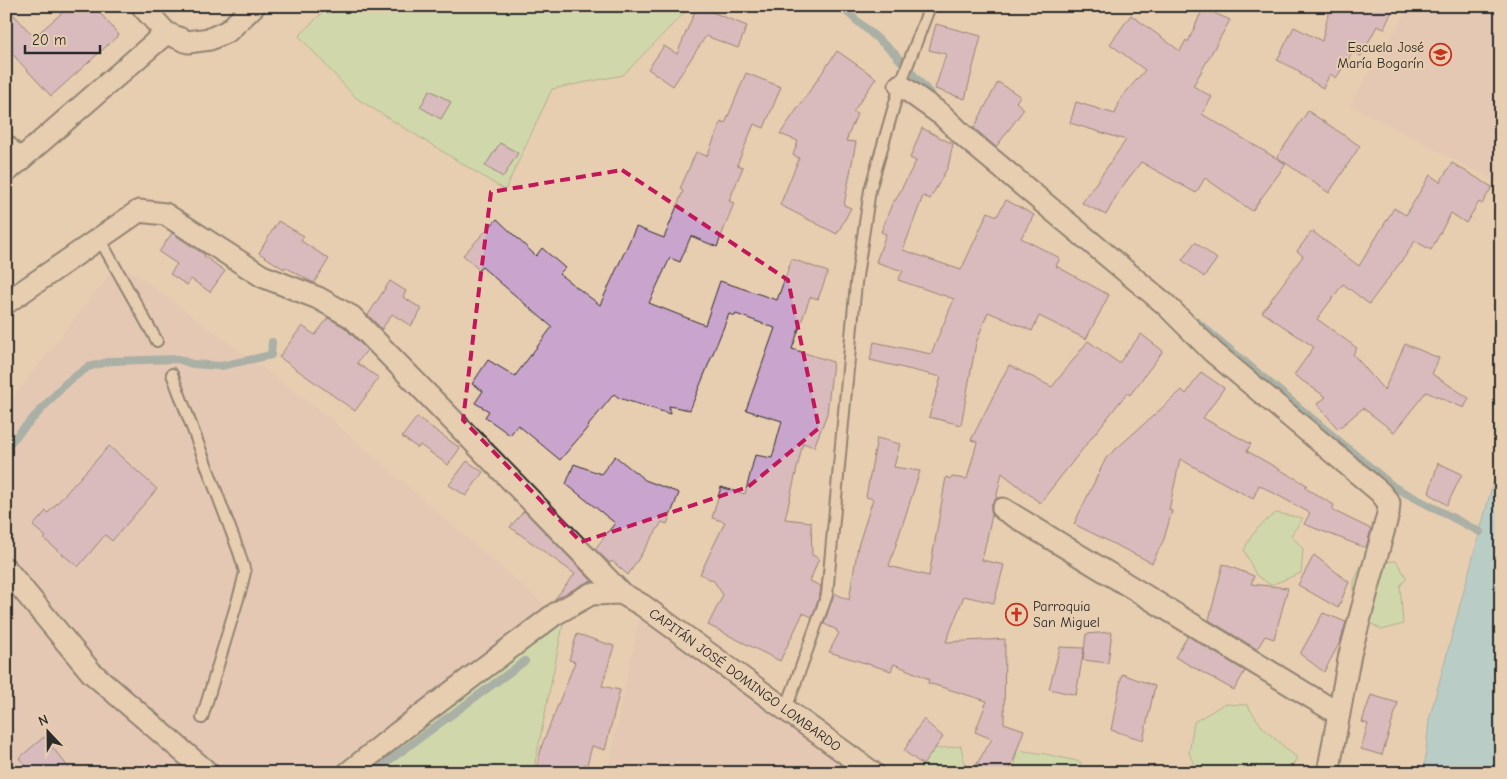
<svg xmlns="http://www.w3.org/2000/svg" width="1507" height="779" font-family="'Comic Neue',sans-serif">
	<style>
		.built { fill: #dfc1b8 }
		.green { fill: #b4e4a4; stroke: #708868 }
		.water { fill: #80cce0; stroke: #5e8c98 }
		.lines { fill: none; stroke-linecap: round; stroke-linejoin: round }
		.stream { stroke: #5e8c98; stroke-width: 8 }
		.building { fill: #c9a4cc; stroke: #2b2b2b }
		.service-casing { stroke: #2b2b2b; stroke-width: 14 }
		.minor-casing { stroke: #2b2b2b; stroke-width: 25 }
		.service { stroke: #e8ceb0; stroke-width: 10 }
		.minor { stroke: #e8ceb0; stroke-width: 21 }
		.marked { fill: none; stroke: #c2185b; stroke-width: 4; stroke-dasharray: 10 6; stroke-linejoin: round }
		.labels { text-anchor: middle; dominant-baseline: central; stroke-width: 4; stroke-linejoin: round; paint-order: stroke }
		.poi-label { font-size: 14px; fill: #2b2b2b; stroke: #e8ceb0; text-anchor: end }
		.street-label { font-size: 14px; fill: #2b2b2b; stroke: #e8ceb0 }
	</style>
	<rect width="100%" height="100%" fill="#e8ceb0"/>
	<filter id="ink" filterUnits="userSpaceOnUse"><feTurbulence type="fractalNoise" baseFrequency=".02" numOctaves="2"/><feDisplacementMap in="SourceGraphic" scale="10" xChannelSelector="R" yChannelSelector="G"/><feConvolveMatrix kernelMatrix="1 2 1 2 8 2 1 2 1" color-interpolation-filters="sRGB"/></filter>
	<g filter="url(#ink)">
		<path class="built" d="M1410 6H1501V184L1350 105Z
			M119 262 322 412 555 614 342 773H6V407Z
			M642 605 852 773H607Z"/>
		<path class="green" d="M329 6H691L623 75 552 89 505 190 356 98 299 36Z
			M1276 513 1303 518 1291 535 1303 549 1301 573 1271 585 1256 575 1244 550C1253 531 1259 526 1276 513Z
			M1396 561 1407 578 1400 586 1403 624 1382 630 1354 613V582L1362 563Z
			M555 614 563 624 533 773H350Z
			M1224 704 1247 705 1263 728 1297 758 1288 773H1198L1189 753 1194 722Z
			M961 746 966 773H920L924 750Z
			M1017 750 1045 754 1081 762 1077 773H1014Z"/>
		<path class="water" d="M1501 453V773H1424L1429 720Z"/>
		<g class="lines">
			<path class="stream" d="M840 6 894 53 935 99
				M1196 321 1394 487 1480 532
				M6 447 66 383 88 367 111 361 178 359 192 364 221 366 271 355 272 342
				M372 773 525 661"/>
		</g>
		<path class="building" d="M6 6 34 37 70 6H94L119 35 51 96 6 47Z
			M697 6 747 26 738 48 706 36 673 86 648 69 664 46 677 54Z
			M1330 6H1394L1384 29 1377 26 1361 56 1353 52 1336 78 1330 74 1323 88 1300 74 1301 72 1277 60 1294 27 1322 41Z
			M1203 8 1230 20 1193 86 1212 97 1202 114 1286 164 1252 211 1205 178 1196 193 1141 162 1119 191 1106 215 1082 203 1126 140 1070 123 1076 102 1115 114 1121 98 1145 70 1110 44 1131 15 1180 51 1186 40 1188 42Z
			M936 24 981 36 965 99 935 89 946 54 929 50Z
			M837 51 876 78 853 112 857 114 846 141 856 142 844 205 851 208 837 234 780 205 799 158 793 155 798 141 780 134Z
			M746 73 781 87 764 128 754 124 737 165 743 167 729 201 734 203 717 247 691 236 680 262 670 258 649 303 705 325 720 281 777 300 792 259 828 272 818 299 810 297 792 349 833 362 827 414 814 447 803 443 785 519 811 522 812 555 819 558 810 581 821 586 820 594 812 617 803 613 780 661 708 625 723 595 714 581 700 574 725 522 712 518 721 487 745 494 755 455 772 458 782 421 746 410 775 328 736 314 735 316 729 314 690 410 669 406 670 414 619 398 614 394 588 426H589L560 460 518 425 510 435 485 417 489 411 475 403 483 391 472 384 488 360 515 376 552 327 482 267 479 270 463 255 497 219 536 256 542 248 565 268 559 274 600 305 636 227 664 238 683 191 680 189 696 152 707 156 721 122 725 124Z
			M998 82 1020 96 1016 102 1024 109 996 147 974 128Z
			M430 90 451 102 441 119 420 107Z
			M1308 111 1360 146 1329 193 1277 157Z
			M922 128 953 144 948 167 930 199 923 196 903 250 961 270 988 212 997 216 1006 200 1034 215 1021 238 1060 258 1056 266 1109 295 1086 339 1039 316 1032 331 988 312 976 343 961 425 929 417 941 377 870 360 874 342 931 354 954 299 898 280 903 271 876 262 886 234 881 232 893 201H895L916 161 910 158Z
			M500 143 518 153 503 177 485 166Z
			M1452 163 1492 187 1482 204 1479 202 1466 223 1451 213 1431 250 1415 241 1406 255 1369 304 1343 284 1317 319 1357 348 1353 354 1384 390 1405 344 1439 358 1432 374 1469 398 1464 408 1426 392 1394 432 1363 408 1338 429 1317 404 1326 397 1294 375 1314 347 1262 312 1303 256 1297 251 1312 231 1359 266 1394 208 1406 215 1430 175 1440 182Z
			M278 221 304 236 301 241 329 259 314 283 285 267 284 269 259 253Z
			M172 233 205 255 204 256 225 271 210 292 191 279 187 285 170 274 177 264 159 252Z
			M1195 242 1217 259 1204 277 1182 260Z
			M390 281 406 291 403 297 422 309 411 326 392 314 382 329 368 315Z
			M328 318 344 327 367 350 357 363 379 378 355 411 279 357 302 326 315 335Z
			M1141 334 1163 351 1130 395 1127 393 1040 503 1002 473 996 499 992 503 991 508 992 515 982 560 1004 565 994 603 964 596 946 642 1005 639 1004 723 1024 730 1009 773H971L992 739 975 732 987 701 928 683 929 679 894 664 891 671 829 652 839 633 836 631 837 630 824 624 834 593 849 600 858 546 873 499 866 497 877 438 900 444 894 467 920 471 889 566 929 576 946 477 951 479 952 477 967 479 977 442 971 440 1009 365 1052 387 1088 341 1119 363Z
			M1201 372 1224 388 1203 418 1251 444 1247 451 1307 485 1305 488 1334 505 1332 510 1371 529 1366 548 1304 524 1310 513 1259 485 1253 499 1180 459 1169 510 1172 511 1164 539 1152 563 1074 524 1106 458 1182 390 1186 394Z
			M417 417 460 448 448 465 420 445 418 448 402 437Z
			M109 446 157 489 112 541 105 535 78 567 44 539 46 537 33 526 46 511 48 513Z
			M615 456 645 480 679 493 667 524 662 522 628 575 612 561 610 563 595 549 615 523 566 484 574 464 601 474Z
			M467 461 483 472 466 496 449 485Z
			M1438 463 1462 474 1447 505 1429 493Z
			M524 511 592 581 585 583 554 600 575 574 510 527Z
			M1314 555 1349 582 1338 608 1298 585Z
			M1223 564 1254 576 1251 584 1288 588 1274 639 1265 636 1257 649 1209 620Z
			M1323 613 1346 622 1340 642 1324 672 1300 654Z
			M1112 632 1108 663 1083 660 1086 634Z
			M577 634 614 646 602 686 620 690 605 750 592 746 587 765 584 764 582 773H548L536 769 542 745 575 662 569 660Z
			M1188 636 1245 671 1234 690 1175 657Z
			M1060 647 1084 648 1076 695 1049 689Z
			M1122 674 1155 686 1143 740 1111 730Z
			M1371 695 1398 703 1382 755 1361 749 1368 724 1362 722Z
			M923 719 943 737 923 765 904 751Z
			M44 737 73 773H31L19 758Z"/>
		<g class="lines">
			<defs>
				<path id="service" d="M99 238 157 341
					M172 374 239 552 245 572 241 589 202 718
					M786 709 827 595 856 283 870 190 900 85 930 6"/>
				<path id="minor" d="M142 6 166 33 188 42 210 39 228 31 254 6
					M900 85 942 115 966 138 1165 304 1213 352 1380 492 1389 503 1388 514 1350 654 1328 773
					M6 146 20 161
					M6 172 166 33
					M6 303 139 211 165 214 262 276 318 298 352 317 621 593
					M1003 509 1339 714
					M6 569 91 672 208 773
					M348 773 399 732 555 614 591 594 621 593 642 605 873 773"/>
			</defs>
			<use href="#service" class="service-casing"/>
			<use href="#minor" class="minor-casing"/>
			<use href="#service" class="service"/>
			<use href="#minor" class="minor"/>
		</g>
	</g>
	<path d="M0 0H1507V779H0ZM622 170 788 280 819 428 748 487 581 542 463 420 491 192Z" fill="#e8ceb0" fill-opacity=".55" fill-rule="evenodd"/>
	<path class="marked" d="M622 170 788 280 819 428 748 487 581 542 463 420 491 192Z"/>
	<defs>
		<symbol id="school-ring" viewBox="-11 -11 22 22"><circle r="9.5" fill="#e8ceb0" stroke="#c8321e" stroke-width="1.5"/><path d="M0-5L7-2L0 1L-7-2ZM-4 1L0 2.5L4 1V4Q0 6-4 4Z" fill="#c8321e"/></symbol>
		<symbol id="church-ring" viewBox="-11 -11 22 22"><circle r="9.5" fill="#e8ceb0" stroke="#c8321e" stroke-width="1.5"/><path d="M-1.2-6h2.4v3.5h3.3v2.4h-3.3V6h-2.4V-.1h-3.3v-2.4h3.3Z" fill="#c8321e"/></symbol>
	</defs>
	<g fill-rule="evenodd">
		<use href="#school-ring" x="1428" y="42" width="25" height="25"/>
		<use href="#church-ring" x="1004" y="602" width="25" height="25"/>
	</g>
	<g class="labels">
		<g class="poi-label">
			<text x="1424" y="47">Escuela José<tspan x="1424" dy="16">María Bogarín</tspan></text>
			<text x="1033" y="606" text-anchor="start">Parroquia<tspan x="1033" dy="16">San Miguel</tspan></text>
		</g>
		<g class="street-label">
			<text transform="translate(745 680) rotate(36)">CAPITÁN JOSÉ DOMINGO LOMBARDO</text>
		</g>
	</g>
	<rect width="1507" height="779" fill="none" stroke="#e8ceb0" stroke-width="25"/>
	<rect x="12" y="12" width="1482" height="754" fill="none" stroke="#2b2b2b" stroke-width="2" filter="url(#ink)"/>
	<g transform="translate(48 732) rotate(338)" stroke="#e8ceb0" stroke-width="4" paint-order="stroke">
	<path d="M0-4L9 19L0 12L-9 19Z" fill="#2b2b2b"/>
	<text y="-8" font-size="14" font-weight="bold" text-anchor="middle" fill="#2b2b2b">N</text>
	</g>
	<path d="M25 45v8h75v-8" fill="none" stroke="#2b2b2b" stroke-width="2.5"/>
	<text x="32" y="45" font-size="15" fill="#2b2b2b" stroke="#e8ceb0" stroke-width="4" paint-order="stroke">20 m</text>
</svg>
